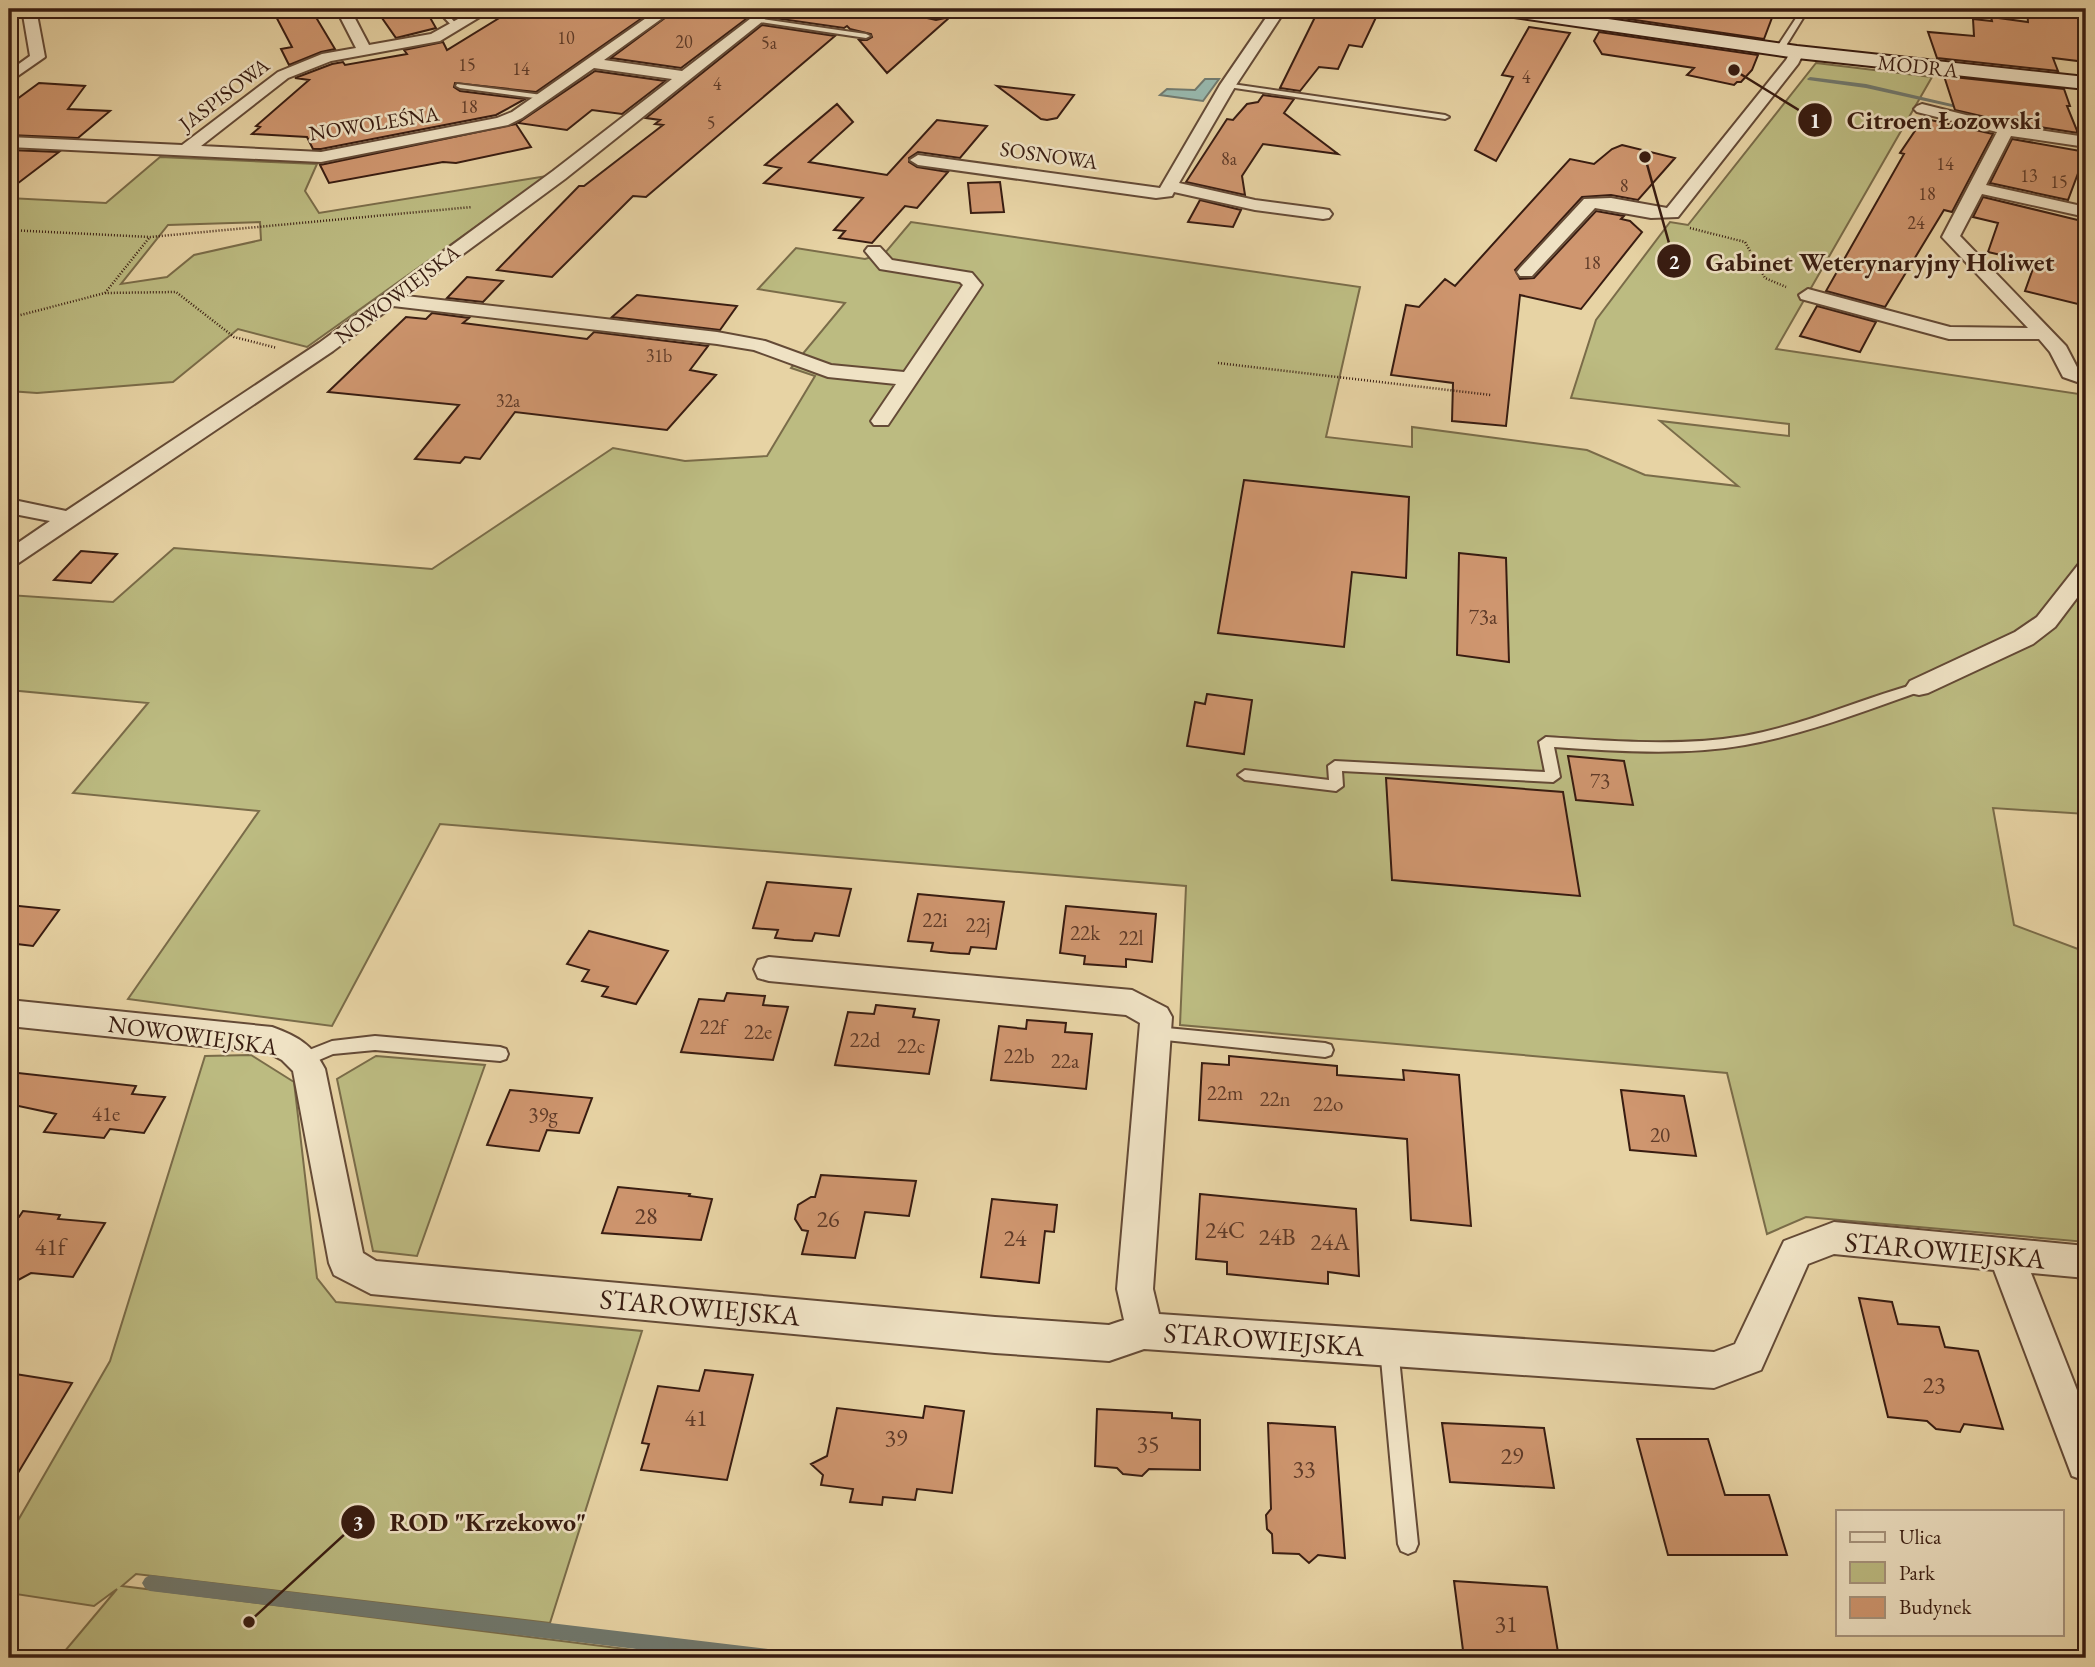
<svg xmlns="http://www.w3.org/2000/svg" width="2095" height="1667" font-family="'EB Garamond',serif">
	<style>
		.green { fill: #bcbb81; stroke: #7a6c49; stroke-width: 2; fill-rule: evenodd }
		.water { fill: #97b7ac; stroke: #71796e; stroke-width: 2 }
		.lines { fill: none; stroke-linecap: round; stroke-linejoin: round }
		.stream { fill: #71796e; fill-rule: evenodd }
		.building { fill: #cf966f; stroke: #381c11; stroke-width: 2 }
		.lane-casing { stroke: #644a36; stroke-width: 4 }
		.street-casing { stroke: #644a36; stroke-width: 4 }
		.secondary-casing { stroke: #381c11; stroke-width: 4 }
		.path { stroke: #381c11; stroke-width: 2.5; stroke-dasharray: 1 2; stroke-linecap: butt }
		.lane { fill: #efe2c4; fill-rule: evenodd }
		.street { fill: #efe2c4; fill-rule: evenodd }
		.secondary { fill: #efe2c4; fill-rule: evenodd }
		.labels { text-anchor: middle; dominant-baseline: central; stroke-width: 5; stroke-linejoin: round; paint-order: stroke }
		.far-number-label { font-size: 18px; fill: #5e3a28 }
		.far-street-label { font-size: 21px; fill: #381c11; stroke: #efe2c4 }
		.number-label { font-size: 21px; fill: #5e3a28 }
		.street-label { font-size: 24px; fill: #381c11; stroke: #efe2c4 }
		.near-number-label { font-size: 24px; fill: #5e3a28 }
		.near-street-label { font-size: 28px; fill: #381c11; stroke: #efe2c4 }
		.leader { fill: none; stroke: #381c11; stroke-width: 2.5 }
		.callout-dot { fill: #381c11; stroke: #efe2c4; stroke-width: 2.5 }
		.mark-label { font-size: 21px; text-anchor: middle; font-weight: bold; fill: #fff }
		.callout-label { font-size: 26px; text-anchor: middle; font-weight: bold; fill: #381c11; stroke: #efe2c4; stroke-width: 5; stroke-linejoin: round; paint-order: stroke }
	</style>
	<rect width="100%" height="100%" fill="#e7d3a4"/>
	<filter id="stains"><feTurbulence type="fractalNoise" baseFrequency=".00286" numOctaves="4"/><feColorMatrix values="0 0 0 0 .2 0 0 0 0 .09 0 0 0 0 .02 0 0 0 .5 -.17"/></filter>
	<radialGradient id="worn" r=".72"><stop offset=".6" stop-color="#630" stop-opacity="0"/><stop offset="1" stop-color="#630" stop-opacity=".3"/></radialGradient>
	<path class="green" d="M1816 63 1932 77 1776 349 2086 395V814L1993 808 2014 925 2086 952V1242L1806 1217 1767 1234 1727 1073 1180 1025 1186 886 440 824 332 1026 128 999 259 811 73 793 148 703 9 690V595L113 602 174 548 432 569 613 448 685 461 767 456 815 376 791 368 845 303 758 289 796 248 865 259 885 253 911 222 1360 287 1326 437 1412 447V427L1587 450 1645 475 1738 486 1660 421 1789 436V424L1571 398 1596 320 1670 222 1688 225Z
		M160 157 317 164 305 191 319 213 547 176 307 347 238 329 173 382 37 393 9 391V198L106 203ZM260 222 261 240 194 255 167 277 121 284 168 225Z
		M251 1055 294 1082 317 1278 336 1302 642 1331 550 1623 136 1574 122 1586 697 1658H59L117 1589 94 1606 9 1593V1536L110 1361 205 1056Z
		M376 1056 485 1065 417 1256 373 1251 337 1079Z"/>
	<path class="water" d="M1205 79H1219L1203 101 1160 95 1167 89 1195 90Z"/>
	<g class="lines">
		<path class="stream" d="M1810 77 1866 84 1969 108 1966 110 1866 88 1808 80 1807 79Z
			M2063 126 2086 129V133L2061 129V127Z
			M150 1575 776 1650 782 1652 784 1658H712L150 1591 145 1588 142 1583 145 1578Z"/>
	</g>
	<path class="building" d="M272 9H311L335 49 321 52 289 65 281 49 292 47Z
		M514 9H655L536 92 455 83 454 87 460 91 525 99 496 115 321 149H313L307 137 252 134 260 127 256 126 309 80 295 78 332 64 343 62 345 65 407 54 404 50 443 42 447 50Z
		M677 9 750 16 681 68 611 58Z
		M792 9H910L914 15 936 20 950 17 887 73 859 40H867L872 37 871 34 850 29 847 26 844 28 774 18Z
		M1319 9H1380L1362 47 1349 45 1338 69 1319 67 1300 91 1280 88Z
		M1613 9H1699L1732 14 1734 10 1773 15 1764 39 1608 16Z
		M2027 9 2086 10V62L2053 58 2058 71 1937 58 1928 32 1974 36 1973 19 1992 21 1991 17 2028 22Z
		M413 13 418 16 428 14 436 28 396 38 382 18Z
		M762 25 835 36 646 197 633 196 552 277 497 270 579 186H584L663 125 655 124 660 120 646 118Z
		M1529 27 1570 33 1496 161 1475 150 1513 77 1502 75Z
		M1599 32 1758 55 1752 70 1741 82H1737L1734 85 1687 75 1694 68 1602 54 1594 41Z
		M595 71 665 81 622 114 592 110 567 130 518 123Z
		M1944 76 2064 89 2070 106H2067L2078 133 2007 122 1955 110Z
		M39 83 85 86 68 109 110 111 78 138 9 135V105Z
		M997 86 1074 95 1057 118 1047 120 1041 119Z
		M1263 95 1294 99 1284 113 1338 154 1263 144 1242 176 1245 195 1186 182 1227 119 1233 120 1247 104 1258 102Z
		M837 104 853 122 809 162 887 175 937 120 987 126 960 158 918 152 909 158V162L917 167 948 172 917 208 905 206 872 243 839 238 845 231 834 230 863 198 764 183 781 168 765 165Z
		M1926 119 1993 134 1952 212 1944 210 1885 307 1826 291 1904 154 1900 153 1921 122Z
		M516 124 531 147 456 163 443 162 329 183 320 165Z
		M2012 139 2086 152 2068 200 1990 183Z
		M1622 145 1675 158 1638 200 1611 195 1582 197 1515 270 1520 279 1534 278 1596 211 1624 216 1621 219 1630 221 1642 232 1581 309 1520 295 1506 426 1452 421 1453 383 1391 375 1406 305 1419 307 1445 279 1455 286 1570 159 1594 164 1612 149Z
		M9 150 59 152 9 190Z
		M1000 182 1004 212 971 213 968 183Z
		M1983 197 2086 222V306L2025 291 2035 263 1988 252 1998 223 1973 217Z
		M1200 200 1241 210 1233 227 1188 222Z
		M467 277 503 281 483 302 447 298Z
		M637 295 737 306 720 330 612 317Z
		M1817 306 1876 322 1860 352 1800 336Z
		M432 313 469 318 463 323 587 339 594 332 708 346 690 370 716 375 667 430 515 412 480 459 465 457 460 463 415 459 459 405 328 392 406 317 426 319Z
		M1244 480 1409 497 1406 578 1352 572 1344 647 1218 633Z
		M81 551 117 554 91 583 54 580Z
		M1459 553 1506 558 1509 662 1457 655Z
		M1207 694 1252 700 1244 754 1187 746 1195 702 1205 704Z
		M1568 756 1624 761 1633 805 1576 800Z
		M1386 778 1563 792 1580 896 1392 880Z
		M767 882 851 889 839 936 815 933 812 941 794 940 775 938 778 930 753 928Z
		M918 894 1004 902 996 949 971 947 969 954 950 953 931 951 933 943 908 941Z
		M9 905 59 910 33 946 9 943Z
		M1066 906 1156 914 1152 962 1126 959V967L1084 964 1085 956 1060 953Z
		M589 931 668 951 636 1004 602 996 608 987 582 981 589 970 567 964Z
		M727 993 765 996 763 1005 788 1007 773 1060 681 1052 699 999 724 1001Z
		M876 1005 915 1009 913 1017 939 1020 929 1074 835 1065 848 1012 874 1014Z
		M1027 1020 1066 1023 1065 1032 1092 1034 1086 1089 991 1080 999 1026 1026 1029Z
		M1229 1056 1337 1066V1075L1404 1080 1403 1070 1459 1075 1471 1226 1411 1220 1407 1139 1199 1120 1202 1063 1229 1065Z
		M9 1072 136 1086 132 1094 165 1097 144 1133 110 1129 104 1138 44 1132 56 1114 9 1104Z
		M510 1090 592 1098 579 1133 547 1130 539 1151 487 1145Z
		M1621 1090 1684 1096 1696 1156 1630 1150Z
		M821 1175 916 1181 909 1216 865 1212 855 1258 802 1254 808 1231 802 1230 795 1219 798 1205 811 1197H815Z
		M618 1187 690 1194 689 1196 712 1199 701 1240 602 1233Z
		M1200 1194 1356 1209 1359 1276 1328 1272V1284L1227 1274V1262L1196 1259Z
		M992 1199 1057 1205 1054 1232 1045 1231 1039 1283 981 1277Z
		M23 1211 60 1215 58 1219 105 1223 73 1277 31 1273 9 1285V1216L19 1217Z
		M1859 1298 1892 1302 1898 1324 1939 1327 1945 1347 1978 1351 2003 1429 1964 1424 1960 1432 1936 1429 1927 1421 1888 1417Z
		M705 1370 753 1375 727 1480 641 1470 649 1444 642 1443 658 1386 699 1391Z
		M9 1373 72 1383 9 1488Z
		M925 1406 964 1411 952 1493 917 1489 915 1500 883 1497 882 1505 850 1502 853 1489 821 1485 823 1475 811 1464 827 1456 837 1408 923 1418Z
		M1097 1409 1172 1413V1418L1200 1420V1470L1149 1469 1142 1476 1123 1474 1117 1468 1095 1466Z
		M1268 1423 1335 1427 1345 1558 1318 1555 1309 1563 1299 1554 1273 1553 1272 1534 1267 1529 1266 1515 1271 1509Z
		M1442 1423 1544 1428 1554 1488 1450 1482Z
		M1637 1439H1708L1725 1495H1769L1787 1555H1668Z
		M1454 1581 1547 1587 1559 1658H1464Z"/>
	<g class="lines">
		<defs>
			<path id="lane" d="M436 9H443L458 26V28H454Z
				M1802 9 1808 10 1787 44 1785 52H1779V44Z
				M755 18 866 34 870 36 866 38 753 21Z
				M1225 83 1445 115 1449 117 1445 119 1228 87 1224 85Z
				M457 84 542 95 546 97 542 99 460 88 456 86Z
				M1919 683 1924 684 1925 687 1924 690C1865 711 1806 734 1745 745 1682 756 1617 751 1554 747L1560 777 1553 782 1342 771 1343 786 1336 791 1245 780 1238 775 1245 770 1329 780 1328 766 1335 761 1545 772 1539 742 1546 737C1612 741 1679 747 1744 736 1805 725 1860 699 1919 683Z
				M1156 1027 1325 1043 1331 1045 1333 1050 1331 1055 1325 1057 1156 1039 1150 1038 1148 1033 1150 1028Z
				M375 1036 500 1047 506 1049 508 1054 506 1059 500 1061 375 1050 333 1054 305 1066 299 1064 297 1059 299 1054 332 1041Z
				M1389 1339 1396 1342 1398 1348 1418 1544 1415 1551 1408 1554 1401 1551 1398 1544 1380 1348 1382 1342Z"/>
			<path id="street" d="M22 9H36L45 57 9 82V71L30 56Z
				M336 9H350L369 45 431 34 476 9H493L440 41 331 61 288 78 201 146 321 152 497 118 512 112 659 9H675L604 60 682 71 763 9H778L565 179 406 296 717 332 765 341 831 365 904 372 963 285 960 282 880 269 865 251 868 247H880L892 260 972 273 982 285 888 425H874L871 421 896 384 828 377 754 350 717 344 393 306 333 351 17 564 9 566V549L50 521 9 513V499L66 511 319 343 553 171 672 79 594 68 522 118 508 125 321 162 9 147V137L182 145 278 72 322 54 356 48Z
				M913 9H958L959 10 957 13 937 17 915 12Z
				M1272 9H1286L1236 85 1179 183 1255 200 1323 209 1329 210 1332 214 1329 218 1323 219 1255 210 1174 192 1172 196 1156 198 918 165 910 160 918 155 1160 188 1220 85Z
				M1797 48 1804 52 1798 64 1678 217 1651 218 1595 208 1532 276H1520L1517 272 1520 268 1584 199 1611 198 1667 208 1786 60 1792 49Z
				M1922 104 2006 125 2086 137V147L2011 136 1986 185 2086 207V217L1982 194 1960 236 2066 346 2078 369 2086 372V385L2063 377 2050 352 2039 339H1949L1801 299 1799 295 1808 289 1950 327 2028 328 1942 237 1997 132 1917 112 1914 109 1917 106Z
				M2086 563V586L2055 627 2033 644 1928 693 1919 695 1910 693 1906 687 1910 681 2015 632 2037 617 2078 565Z
				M769 957 1132 990 1167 1008 1172 1017 1153 1289 1159 1314 1714 1352 1735 1344 1784 1241 1834 1222 2086 1246V1278L2031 1273 2086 1413V1481L2072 1476 1994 1270 1834 1254 1808 1264 1761 1370 1714 1388 1144 1349 1109 1361 995 1353 371 1294 334 1275 329 1263 293 1071 282 1060 269 1053 9 1026V1000L272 1027C297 1036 313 1045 325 1069L363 1253 376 1261 995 1317 1109 1325 1124 1320 1117 1289 1140 1023 1126 1015 769 981 758 978 754 969 758 960Z"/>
			<path id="secondary" d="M1491 9H1538L1797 46 2086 77V89L1797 58 1500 15 1493 13Z"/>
		</defs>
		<use href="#lane" class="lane-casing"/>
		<use href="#street" class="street-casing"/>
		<use href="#secondary" class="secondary-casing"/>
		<path class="path" d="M1464 9 1477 11
			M1690 228 1745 242 1765 278 1786 287
			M9 230 150 237 472 207
			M105 293 149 238
			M9 318 105 293 176 292 234 337 277 348
			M1218 363 1491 395"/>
		<use href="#lane" class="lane"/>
		<use href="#street" class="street"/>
		<use href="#secondary" class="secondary"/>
	</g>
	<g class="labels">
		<g class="far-number-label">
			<text x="566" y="37">10</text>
			<text x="684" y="41">20</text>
			<text x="769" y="42">5a</text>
			<text x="467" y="64">15</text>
			<text x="521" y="68">14</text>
			<text x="1526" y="76">4</text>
			<text x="717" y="83">4</text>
			<text x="469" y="106">18</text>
			<text x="711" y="122">5</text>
			<text x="1229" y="158">8a</text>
			<text x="1945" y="163">14</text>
			<text x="2029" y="175">13</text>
			<text x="2059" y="181">15</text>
			<text x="1624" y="185">8</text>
			<text x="1927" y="193">18</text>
			<text x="1916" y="222">24</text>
			<text x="1592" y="262">18</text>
			<text x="659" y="355">31b</text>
			<text x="508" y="400">32a</text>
		</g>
		<g class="far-street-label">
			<text transform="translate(1918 66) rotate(6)">MODRA</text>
			<text transform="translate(224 94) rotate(-37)">JASPISOWA</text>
			<text transform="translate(374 123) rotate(-9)">NOWOLEŚNA</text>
			<text transform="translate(1049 155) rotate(8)">SOSNOWA</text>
			<text transform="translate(397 294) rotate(-37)">NOWOWIEJSKA</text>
		</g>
		<g class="number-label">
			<text x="1483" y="616">73a</text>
			<text x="1600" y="780">73</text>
			<text x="935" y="919">22i</text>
			<text x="978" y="924">22j</text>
			<text x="1085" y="932">22k</text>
			<text x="1131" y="937">22l</text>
			<text x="713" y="1026">22f</text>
			<text x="758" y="1031">22e</text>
			<text x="865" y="1039">22d</text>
			<text x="911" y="1045">22c</text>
			<text x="1019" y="1055">22b</text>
			<text x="1065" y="1060">22a</text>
			<text x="1225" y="1092">22m</text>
			<text x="1275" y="1098">22n</text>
			<text x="1328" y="1103">22o</text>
			<text x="106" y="1113">41e</text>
			<text x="543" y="1114">39g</text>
			<text x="1660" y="1134">20</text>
		</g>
		<g class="street-label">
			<text transform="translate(193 1035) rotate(8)">NOWOWIEJSKA</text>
		</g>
		<g class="near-number-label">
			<text x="646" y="1215">28</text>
			<text x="828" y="1218">26</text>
			<text x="1225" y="1229">24C</text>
			<text x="1277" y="1236">24B</text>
			<text x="1015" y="1237">24</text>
			<text x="1330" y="1241">24A</text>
			<text x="50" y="1246">41f</text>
			<text x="1934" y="1384">23</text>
			<text x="696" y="1417">41</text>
			<text x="896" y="1437">39</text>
			<text x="1148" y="1443">35</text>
			<text x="1512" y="1455">29</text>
			<text x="1304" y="1468">33</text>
			<text x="1506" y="1623">31</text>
		</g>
		<g class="near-street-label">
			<text transform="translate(1945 1250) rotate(5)">STAROWIEJSKA</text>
			<text transform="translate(700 1307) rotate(5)">STAROWIEJSKA</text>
			<text transform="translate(1264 1339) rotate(4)">STAROWIEJSKA</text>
		</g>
	</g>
	<path class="leader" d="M1734 70L1815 120M1645 157L1674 261M249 1622L358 1522"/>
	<g class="callout-dot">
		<circle cx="1734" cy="70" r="7"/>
		<circle cx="1645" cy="157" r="7"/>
		<circle cx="249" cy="1622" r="7"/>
		<circle cx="1815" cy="120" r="18"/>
		<circle cx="1674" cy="261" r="18"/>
		<circle cx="358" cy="1522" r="18"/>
	</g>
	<g class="mark-label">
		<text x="1815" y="128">1</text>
		<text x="1674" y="269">2</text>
		<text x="358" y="1530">3</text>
	</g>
	<g class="callout-label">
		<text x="1944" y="129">Citroen Łozowski</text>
		<text x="1880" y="271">Gabinet Weterynaryjny Holiwet</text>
		<text x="488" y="1531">ROD "Krzekowo"</text>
	</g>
	<rect width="2095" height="1667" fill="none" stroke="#e7d3a4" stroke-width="35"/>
	<rect x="10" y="10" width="2074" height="1646" fill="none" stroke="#381c11" stroke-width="3.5"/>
	<rect x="18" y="18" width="2060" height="1632" fill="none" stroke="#381c11" stroke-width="2"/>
	<rect x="1836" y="1510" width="228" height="126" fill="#efe2c4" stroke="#a6937c" stroke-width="2"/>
	<rect x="1850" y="1532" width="35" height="10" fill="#efe2c4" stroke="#a6937c" stroke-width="2"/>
	<text x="1899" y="1544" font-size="21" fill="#381c11">Ulica</text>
	<rect x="1850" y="1562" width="35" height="21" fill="#bcbb81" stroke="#a6937c" stroke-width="2"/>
	<text x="1899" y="1580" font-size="21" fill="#381c11">Park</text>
	<rect x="1850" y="1597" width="35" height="21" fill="#cf966f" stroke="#a6937c" stroke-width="2"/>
	<text x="1899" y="1614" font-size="21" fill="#381c11">Budynek</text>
	<rect width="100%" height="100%" filter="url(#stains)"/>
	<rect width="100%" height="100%" fill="url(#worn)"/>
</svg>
